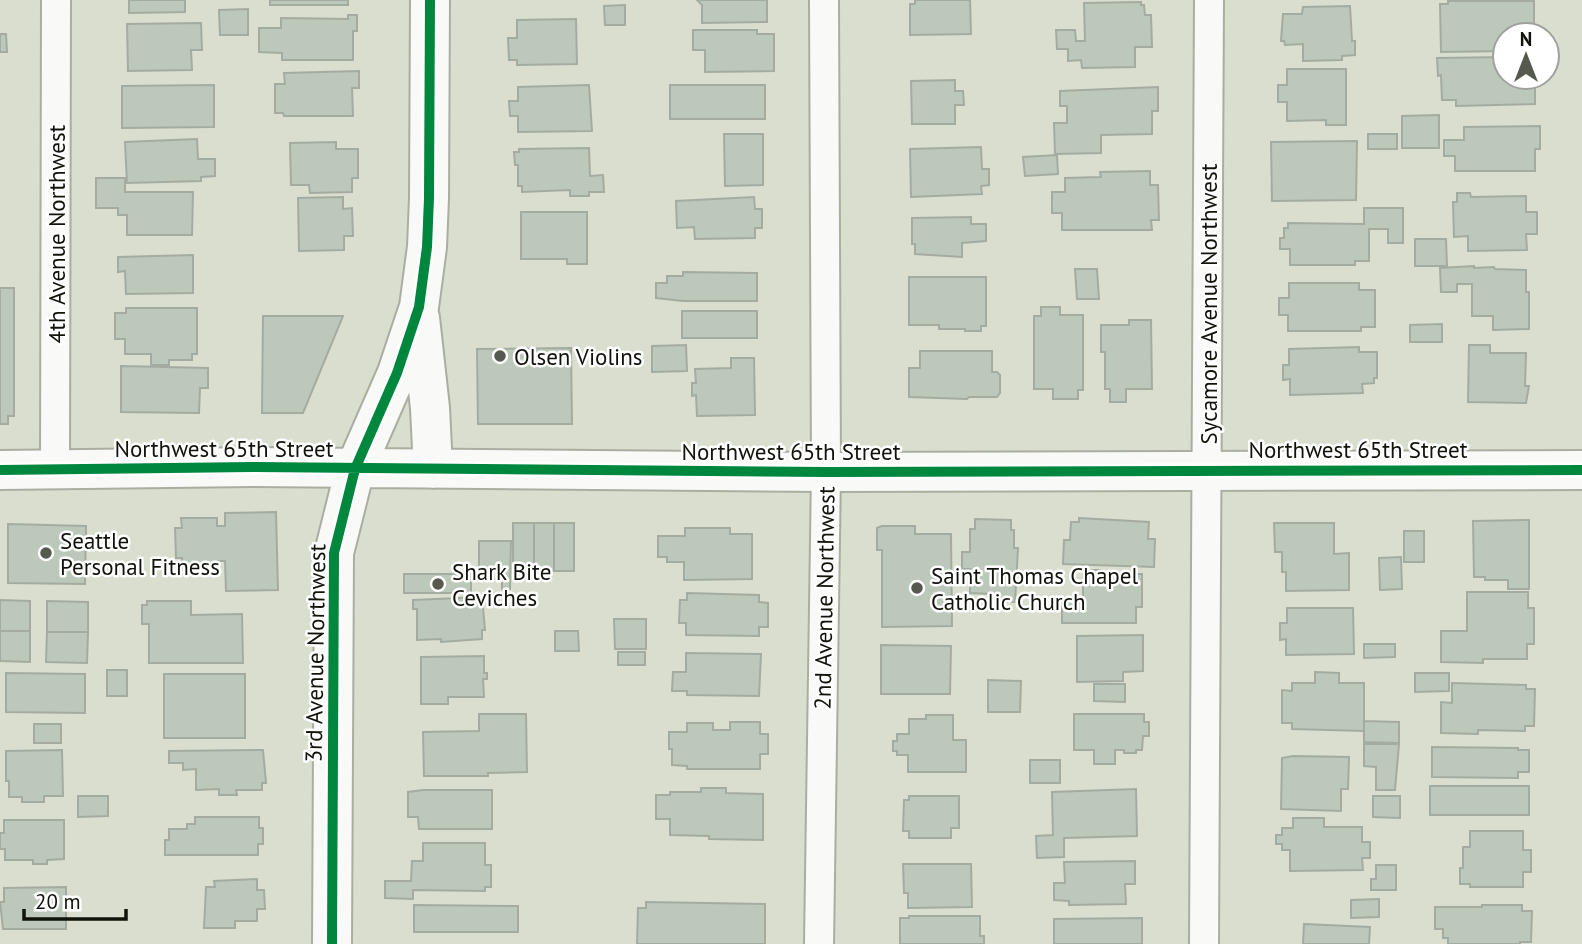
<svg xmlns="http://www.w3.org/2000/svg" width="1582" height="944" font-family="'PT Sans',sans-serif">
	<style>
		.building { fill: #bcc9ba; stroke: #a4aca1; stroke-width: 2 }
		.lines { fill: none; stroke-linecap: round; stroke-linejoin: round }
		.street-casing { stroke: #aaaea1; stroke-width: 32 }
		.secondary-casing { stroke: #aaaea1; stroke-width: 42 }
		.street { stroke: #f9faf8; stroke-width: 28 }
		.secondary { stroke: #f9faf8; stroke-width: 38 }
		.cycleway-casing { stroke: #fff; stroke-width: 15 }
		.cycleway { stroke: #00873e; stroke-width: 10 }
		.poi-dot { fill: #565a4e; stroke: #fff; stroke-width: 2.5 }
		.labels { text-anchor: middle; dominant-baseline: central; stroke-width: 5; stroke-linejoin: round; paint-order: stroke }
		.street-label { font-size: 23px; fill: #101309; stroke: #fff }
		.poi-label { font-size: 23px; fill: #101309; stroke: #fff; text-anchor: start }
	</style>
	<rect width="100%" height="100%" fill="#d9dece"/>
	<path class="building" d="M129 0H185V12L129 13Z
		M270 0H348V5H270Z
		M697 0H767V22L702 23V5Z
		M915 0H970L971 34 910 35V4H915Z
		M1448 1H1534V35H1505V51L1441 52 1440 4H1448Z
		M1141 2V5H1144L1145 15H1151L1152 47H1135V67L1082 68 1081 60 1068 61V49H1057L1056 30H1075L1076 41H1085L1084 3Z
		M625 5V25H605L604 6Z
		M1350 6 1352 41H1355V55L1342 56V60L1303 61V44L1285 45 1284 41H1281L1283 14H1302L1303 7Z
		M248 9V35H220L219 10Z
		M348 15H357V31H353V60H282V53L259 52V28H281V18L348 19Z
		M576 19 577 64 517 65V60H509L508 38H517V20Z
		M201 23 202 50H191L192 70 128 71 127 24Z
		M693 30H757V34H774V71L705 72V50H693Z
		M0 34H6L7 52H0Z
		M1505 57V77H1535V104L1456 106V100H1442L1441 75 1438 76 1437 58Z
		M1287 69H1346V125H1326V120L1287 121V102H1278V85H1287Z
		M359 71V88H352L353 116H284L283 113H275V84H285L284 73Z
		M955 80V91H963L964 105H955V124H912L911 81Z
		M214 85V127L122 128V86Z
		M589 85 592 131 518 132V116H510L509 101H518V87Z
		M670 85H765V119H670Z
		M1158 87V111H1152V134L1101 135V153L1055 154 1054 123H1067V106H1060V91Z
		M1439 115V148H1402V116Z
		M1540 126V149H1535V171H1455V156H1444V140H1464V127Z
		M724 134H763V185L725 186Z
		M1368 134H1397V149H1368Z
		M197 139 198 159H215V176L201 177V181L127 183 125 142Z
		M1357 141 1356 200 1272 201 1271 142Z
		M336 142V149H358V178H352V192L310 193 309 185H291L290 143Z
		M981 147 982 169H989V185L981 186 982 194 911 197 910 149Z
		M589 148 590 176 603 175 604 192H589V196H570V190L522 192V186H518V165H515L514 152H519V149Z
		M1057 155 1058 174 1025 176 1023 157Z
		M1150 171V185H1158L1159 220H1151L1152 230H1062V213H1052V192H1065V178L1101 177 1100 172Z
		M96 178H125V192H193L192 235H127V215H118V208H96Z
		M1457 193H1470L1471 197 1526 196V212H1537V234H1526L1527 250 1468 251V236L1454 237 1453 202H1457Z
		M343 197V209L352 208 353 236H344V250L299 251 298 198Z
		M754 197 755 209H762V228H755V238L695 239 694 227 677 228 676 201Z
		M1364 208H1403V243H1388V229H1369V261H1355V265H1290V249H1280V238H1284V228H1288V223L1364 224Z
		M521 212H587V264H567V259H521Z
		M971 217V224H986V241L962 243V257L915 254V244H912V218Z
		M1415 239H1446L1447 266H1415Z
		M193 255V293L126 294 125 271 118 272V257Z
		M1474 266V268L1494 267 1495 269 1526 270V292H1529V329L1493 330V316H1472V284H1457V292H1441L1440 268Z
		M1075 269H1097L1099 299H1077Z
		M683 272 757 273V301H683L656 298V283H667V276H683Z
		M909 277H986V326H981V331H965V329H939V325H909Z
		M1289 283H1359V290H1375V327H1361V331H1288V315H1279V298H1289Z
		M0 288H14V416H8V424H0Z
		M1041 307H1060V315H1083V390H1078V399H1053V389H1034V316H1041Z
		M126 308H197V354H192V360H169V365H151V354H125V339H115V313H126Z
		M682 311H757V338H682Z
		M263 316H343L303 413H262Z
		M1129 320H1151L1152 389H1126V402H1110V389H1105V352H1101V325H1129Z
		M1442 324V342H1410V325Z
		M686 345 687 371 652 372V346Z
		M1469 345H1490V353H1526L1525 386H1529L1526 403 1468 402Z
		M1359 347V352H1377V378H1374V383L1362 384 1363 393 1290 395V379L1283 380V365H1289V349Z
		M571 348 572 424H478L477 349Z
		M920 351H992V372H997L1000 375V393L997 397H969L967 399 909 397V368H920Z
		M731 358H754L755 415 697 416 696 395 692 396V383H696L695 369 731 368Z
		M121 366 208 368V388H200L199 413 121 412Z
		M276 512 278 590 226 591 225 561H218V569L182 570V558H176L175 528H182L181 518H217V526H225V513Z
		M1079 518 1149 522 1148 539H1155L1154 567 1063 564 1064 540H1070L1071 522H1079Z
		M975 519 1011 520V530H1014V548H1018L1015 602 993 601V594L970 593V569H962V552H970V529H975Z
		M1529 520V589H1508V580H1485V577H1474L1473 521Z
		M513 523H534V571H513Z
		M534 523H554V571H534Z
		M554 523H574V571H554Z
		M1274 523H1334V554L1349 553V590L1286 591V572H1282V552H1275Z
		M8 524 86 526 85 584 8 583Z
		M882 526H915V534H951L952 626 882 627V550H877V528Z
		M685 528H730V534H752V579L684 580V562H667V557H658V536H685Z
		M1404 531H1424V562H1404Z
		M479 541H511L510 589H502V579H479Z
		M1401 557 1402 589 1380 590 1379 558Z
		M1083 570H1102V574H1142V607H1136V623H1062V597H1083Z
		M404 574H471V593H404Z
		M1467 592H1528V608H1534V644H1527V659H1483V663L1441 662V631H1467Z
		M687 593 759 595V602L768 603V627H759V636L686 635V623H679L680 600H687Z
		M482 597 485 630H482V639L441 642V639L417 640V609H413V600Z
		M0 600 30 601V631H0Z
		M47 601 88 602V632H47Z
		M147 601H191V615L242 614 243 663H149V624H142V605H147Z
		M1287 608H1353L1354 654 1286 655V639L1280 640V623H1287Z
		M614 619H646V649H615Z
		M0 631H30V662L0 661Z
		M555 631H578L579 651H555Z
		M47 632H88L87 663 46 662Z
		M1143 635V671L1123 672V681L1077 682V636Z
		M1364 644H1395V657L1364 658Z
		M881 645 951 646 950 694H881Z
		M618 652H645V665H618Z
		M686 653 761 654 759 696 687 695V691H672L673 672H686Z
		M484 656V673H487V679H483L484 697H448V704H421V657Z
		M107 670H127V696H107Z
		M1315 672 1339 673V683H1364V731L1292 729V723H1282V690L1292 691V683H1315Z
		M6 673 85 674V713L6 712Z
		M1415 673H1449V691L1415 692Z
		M164 674H245V738H164Z
		M988 680 1021 681 1020 712H988Z
		M1452 683 1526 685V689H1535L1534 726H1525V731L1478 730V734L1441 733V702L1452 703Z
		M1094 684H1125V702L1094 701Z
		M479 714H526L527 772 488 773V776H424L423 732 479 731Z
		M1074 714H1144V722H1149V736H1143L1142 750H1136V753H1124V750H1115V764H1094V750H1074Z
		M926 715H953V740H966V772H908V755H897V751H893V741H897V734H909V719H926Z
		M1364 721 1399 722V743L1364 742Z
		M730 722H760V734H768V754H760V769H687V766L672 765V749H669V732H687V723H713V730H730Z
		M34 724H61V743H34Z
		M1364 744H1399L1395 790H1376V767L1364 766Z
		M1432 747 1518 748V750H1529V772H1518V778L1432 777Z
		M62 750 63 796H44V802H22V797H9V781H6V751Z
		M263 750 266 783H262V790H236L237 795H219V789L196 790V769L183 770V763H169V751Z
		M1293 756 1349 757 1348 789H1341V811L1281 809 1282 758Z
		M1030 760H1060V783H1030Z
		M1430 786H1529V815H1430Z
		M701 788H726V793L763 794V840L709 839V836L670 835V819H656V795H670V792H701Z
		M1136 789 1137 836 1064 838V857L1037 858 1036 836 1053 835 1052 792Z
		M423 790H492V829H419L418 817H408V792Z
		M78 796H108V816L78 817Z
		M909 796H959V828H951V838H909V831H903L904 800H909Z
		M1373 796H1400V818L1373 817Z
		M195 817H259V828H263V844H258V855H165V840H169V829H187V824H195Z
		M1293 818H1324V827H1362V842H1370V858H1362L1363 870 1290 871V850H1282V844H1276V835H1282V828H1293Z
		M4 820H64V859L47 860V864H33V860H5V849H0V833H4Z
		M1470 831H1523V850H1531V872H1523V887H1470V884H1460V868H1463V847H1470Z
		M423 843H485V865H491V887H485V891L413 890V899L385 898V881H411L412 861H423Z
		M1135 861V884H1125L1126 904 1069 905V901L1054 900V883H1065L1064 862Z
		M903 864H971L972 907 908 908V893H904Z
		M1376 865H1396V890H1371V879H1376Z
		M257 879V890H264L265 909H257V921H235V928H204L206 887H215L214 881Z
		M66 887V929H3L0 902H4V888Z
		M1379 899V917L1351 918V900Z
		M646 902 765 904V944H637L638 908H646Z
		M414 905 518 906V932H414Z
		M1482 905H1522V911H1532L1531 942H1520V944H1448V938H1443V929H1435V907H1482Z
		M909 916H980V936H984V944H900V918H909Z
		M1142 918V944H1054V919Z
		M1304 924 1370 927 1369 944H1303Z"/>
	<g class="lines">
		<defs>
			<path id="street" d="M55 469 56 0
				M819 944 826 472 824 0
				M1204 944 1209 0"/>
			<path id="secondary" d="M420 318 430 408 433 469
				M0 470 253 467 826 472 1582 470
				M332 944 334 553 355 469 397 373 419 307 427 247 429 198 430 0"/>
		</defs>
		<use href="#street" class="street-casing"/>
		<use href="#secondary" class="secondary-casing"/>
		<use href="#street" class="street"/>
		<use href="#secondary" class="secondary"/>
		<defs>
			<path id="cycleway" d="M0 470 253 467 826 472 1582 470
				M332 944 334 553 355 469 397 373 419 307 427 247 429 198 430 0"/>
		</defs>
		<use href="#cycleway" class="cycleway-casing"/>
		<use href="#cycleway" class="cycleway"/>
	</g>
	<g class="poi-dot">
		<circle cx="500" cy="356" r="7"/>
		<circle cx="46" cy="553" r="7"/>
		<circle cx="438" cy="584" r="7"/>
		<circle cx="917" cy="588" r="7"/>
	</g>
	<g class="labels">
		<g class="street-label">
			<text transform="translate(56 234) rotate(-90)">4th Avenue Northwest</text>
			<text transform="translate(1208 304) rotate(-90)">Sycamore Avenue Northwest</text>
			<text x="224" y="448">Northwest 65th Street</text>
			<text x="1358" y="449">Northwest 65th Street</text>
			<text x="791" y="451">Northwest 65th Street</text>
			<text transform="translate(824 598) rotate(-89)">2nd Avenue Northwest</text>
			<text transform="translate(315 653) rotate(-89)">3rd Avenue Northwest</text>
		</g>
		<g class="poi-label">
			<text x="514" y="356">Olsen Violins</text>
			<text x="60" y="540">Seattle<tspan x="60" dy="26">Personal Fitness</tspan></text>
			<text x="452" y="571">Shark Bite<tspan x="452" dy="26">Ceviches</tspan></text>
			<text x="931" y="575">Saint Thomas Chapel<tspan x="931" dy="26">Catholic Church</tspan></text>
		</g>
	</g>
	<g transform="translate(1526 56)"><circle r="33" fill="#ffffff" stroke="#9fa19d" stroke-width="2"/>
	<path d="M0-5L12 26L0 18L-12 26Z" fill="#565a4e"/>
	<text y="-10" font-size="19" font-weight="bold" text-anchor="middle" fill="#101309">N</text>
	</g>
	<path d="M24 909v10h102v-10" fill="none" stroke="#101309" stroke-width="3.5"/>
	<text x="35" y="909" font-size="21" fill="#101309" stroke="#ffffff" stroke-width="5" paint-order="stroke">20 m</text>
</svg>
